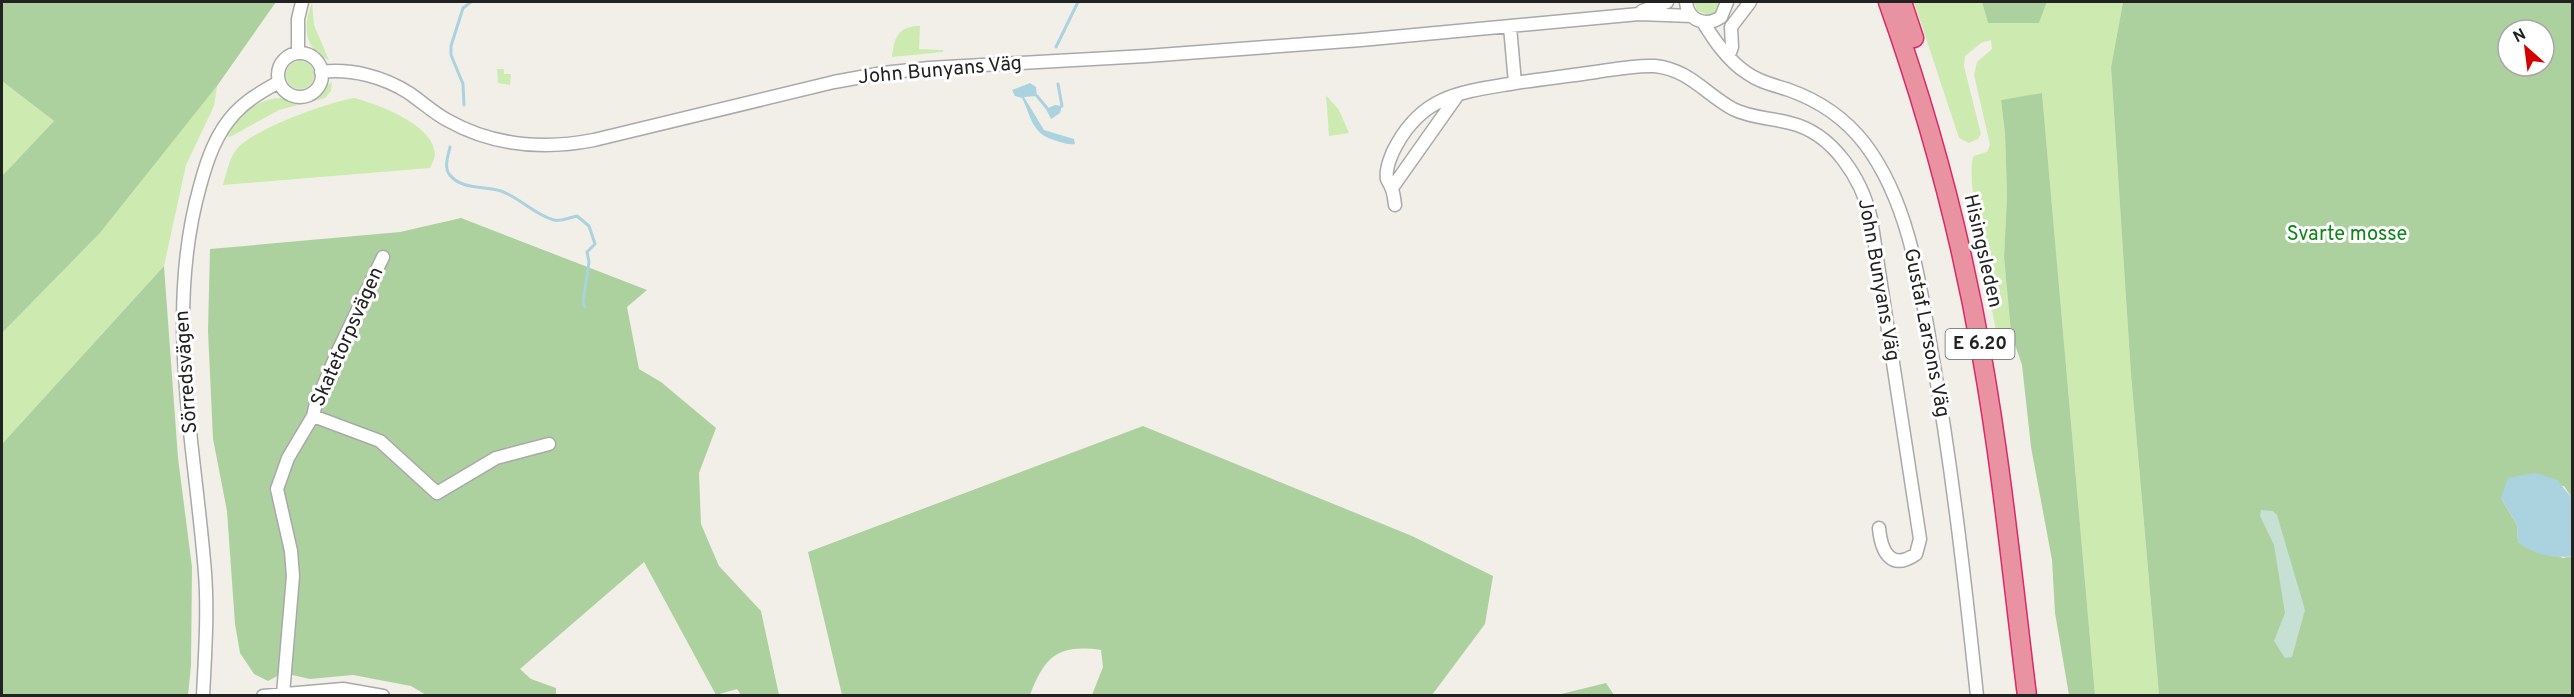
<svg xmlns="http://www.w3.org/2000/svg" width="2574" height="697" font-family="Overpass,sans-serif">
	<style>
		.grass { fill: #cdebb0 }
		.forest { fill: #add19e; fill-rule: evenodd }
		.wetland { fill: #c6e0d4 }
		.water { fill: #aad3df }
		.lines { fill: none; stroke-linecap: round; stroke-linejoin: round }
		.stream { stroke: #aad3df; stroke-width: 3 }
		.minor-casing { stroke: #a9a9a9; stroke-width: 15 }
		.highway-casing { stroke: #dc2a67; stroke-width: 21 }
		.minor { stroke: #fff; stroke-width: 12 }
		.highway { stroke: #e892a2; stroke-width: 18 }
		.labels { text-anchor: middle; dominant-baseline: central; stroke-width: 6; stroke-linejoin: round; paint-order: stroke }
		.shield { fill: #fff; stroke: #646464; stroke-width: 1.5 }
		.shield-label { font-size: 18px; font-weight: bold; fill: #222 }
		.street-label { font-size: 20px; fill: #222; stroke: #fff }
		.park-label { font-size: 20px; fill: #0c8416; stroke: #fff }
	</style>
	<rect width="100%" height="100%" fill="#f2efe9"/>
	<path class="grass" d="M312 2 314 25 329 60C303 49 303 25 312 2Z
		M1694 2H1720C1720 9 1716 13 1708 15L1697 10Z
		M1914 2H1982L1988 23H2039L2047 2H2123L2111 67 2131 375 2159 695H2095L2042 94 2001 100 2005 134 2007 196 2004 257 2011 333 1997 335C1992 309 1963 170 1974 156L1987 152 1990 145 1974 75 1977 62 1992 49 1991 40 1981 43 1965 56 1964 66 1981 134 1978 139 1969 143 1959 138Z
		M916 26H920L919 49 943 50V52L892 57C894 39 897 28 916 26Z
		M286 75a14 14 0 1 1 28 0a14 14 0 1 1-28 0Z
		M497 69H504V74H511L510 85 498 83Z
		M2 81 54 121 2 176Z
		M332 82 331 91 325 98 279 110 230 137 227 136C237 116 259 97 283 98 291 98 297 102 305 100 317 98 322 87 332 82Z
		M217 86 214 106 186 165 164 266 2 444V333L100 233Z
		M1326 95 1339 110 1349 133 1329 136Z
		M354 98C378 104 434 125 435 154 435 158 432 164 430 168L223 185C226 175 229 159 236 150 250 130 329 102 354 98Z"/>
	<path class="forest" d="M2 2H276L217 86 100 233 2 333V176L54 121 2 81Z
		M1982 2H2047L2039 23H1988Z
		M2123 2H2572V498L2564 486 2501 498 2517 525 2518 542 2563 558 2572 556V695H2159L2131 375 2111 67ZM2508 30H2544V66H2508Z
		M2042 93 2095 695H2069L2055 613 2052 560 2031 447 2022 365 2011 333 2004 257 2007 196 2005 134 2001 100Z
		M461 218 647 290 627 307 639 369 661 382 716 428 699 473 701 524 719 566 761 611 779 695H741L737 689 716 695 644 562 520 669 531 679 556 688V695H426L411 686 353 675 310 679 283 673 268 681 254 674 240 653 235 624 227 511 213 439 208 331 210 249 400 232Z
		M164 266 178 458 192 567 191 666 188 695H2V444Z
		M1143 426 1412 536 1493 576 1485 624 1432 695H1092L1103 667 1101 650C1058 644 1045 656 1030 695H842L808 552Z
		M1606 683 1614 695H1557Z"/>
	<path class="wetland" d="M2261 510 2273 511 2277 515 2305 610 2292 657 2285 658 2274 641 2285 613 2274 545 2260 516Z"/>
	<path class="water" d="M1030 83 1036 87 1037 96 1024 97 1044 130 1074 139 1075 144C1069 145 1063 143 1057 141 1031 134 1032 118 1022 98L1015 96 1012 90Z
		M1055 105 1062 106 1060 113 1051 119 1046 109Z
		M2536 473 2557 480 2572 498V556C2552 559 2533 554 2518 542L2517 525 2501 498 2508 478Z"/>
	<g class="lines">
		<path class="stream" d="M1056 47 1078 2
			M1058 84 1062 106
			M1037 96 1047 108
			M464 105 463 84 451 55V46L463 8 471 2
			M450 147C448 156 444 167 449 174 462 191 484 185 501 191 520 198 535 215 554 220 562 222 570 217 577 216L589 226 595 244 587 252 589 262 583 302 585 307"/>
		<defs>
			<path id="minor" d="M1686 2C1688 21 1706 27 1721 17L1727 2
				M1642 11 1667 2
				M1703 22C1714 40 1728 61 1747 73 1759 82 1774 85 1789 90 1820 101 1845 118 1865 144 1909 202 1920 284 1932 354 1952 467 1965 581 1977 696
				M298 53V19L302 2
				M278 75a22 22 0 1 1 44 0a22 22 0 1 1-44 0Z
				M1729 55 1732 47 1731 27 1750 2
				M321 72C351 68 384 77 409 93 422 102 434 113 447 120 493 146 543 150 594 140L834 82 883 73 929 68 1146 56 1361 40 1639 14 1692 16
				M1515 83C1542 79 1569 76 1596 72 1615 69 1635 65 1655 66 1690 70 1704 93 1733 109 1751 118 1771 118 1790 123 1833 133 1862 179 1871 219L1920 539 1916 554C1890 572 1881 550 1879 528
				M1392 188 1457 96
				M1395 205C1394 199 1394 193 1391 187 1390 184 1388 182 1387 179 1385 169 1392 152 1397 144 1425 94 1463 92 1515 83L1510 27
				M313 416 316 403 338 351 383 257
				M283 694 293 576 291 551 277 489 288 458 313 416 380 441 437 493 496 458 549 444
				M203 696C205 655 208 613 205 573 195 443 164 314 200 186 207 160 216 133 235 113 248 99 263 91 279 82
				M263 696 343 689 383 696"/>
			<path id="highway" d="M1888 2C1929 117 1961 236 1982 357 2002 469 2013 583 2027 696
				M1902 2 1914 38"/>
		</defs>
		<use href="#minor" class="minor-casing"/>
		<use href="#highway" class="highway-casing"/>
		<use href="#minor" class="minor"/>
		<use href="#highway" class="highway"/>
	</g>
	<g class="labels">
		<rect class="shield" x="1945.5" y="329" width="69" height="30" rx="4.5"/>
		<g class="shield-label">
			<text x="1980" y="344">E 6.20</text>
		</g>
		<g class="street-label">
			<text transform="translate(940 71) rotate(-5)">John Bunyans Väg</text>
			<text transform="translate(1982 251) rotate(77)">Hisingsleden</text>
			<text transform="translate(1878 280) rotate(80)">John Bunyans Väg</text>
			<text transform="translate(1926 333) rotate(79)">Gustaf Larsons Väg</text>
			<text transform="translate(348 337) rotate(-66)">Skatetorpsvägen</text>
			<text transform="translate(187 372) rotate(-94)">Sörredsvägen</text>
		</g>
		<g class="park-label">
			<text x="2347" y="235">Svarte mosse</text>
		</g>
	</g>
	<rect width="2574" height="697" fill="none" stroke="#222222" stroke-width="6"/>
	<g transform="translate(2526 48) rotate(332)"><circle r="28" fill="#ffffff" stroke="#a7a7a7" stroke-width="1.5"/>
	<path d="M0-4.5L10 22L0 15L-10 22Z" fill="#d40000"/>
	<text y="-9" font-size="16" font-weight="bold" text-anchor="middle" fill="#222222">N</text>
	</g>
</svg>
